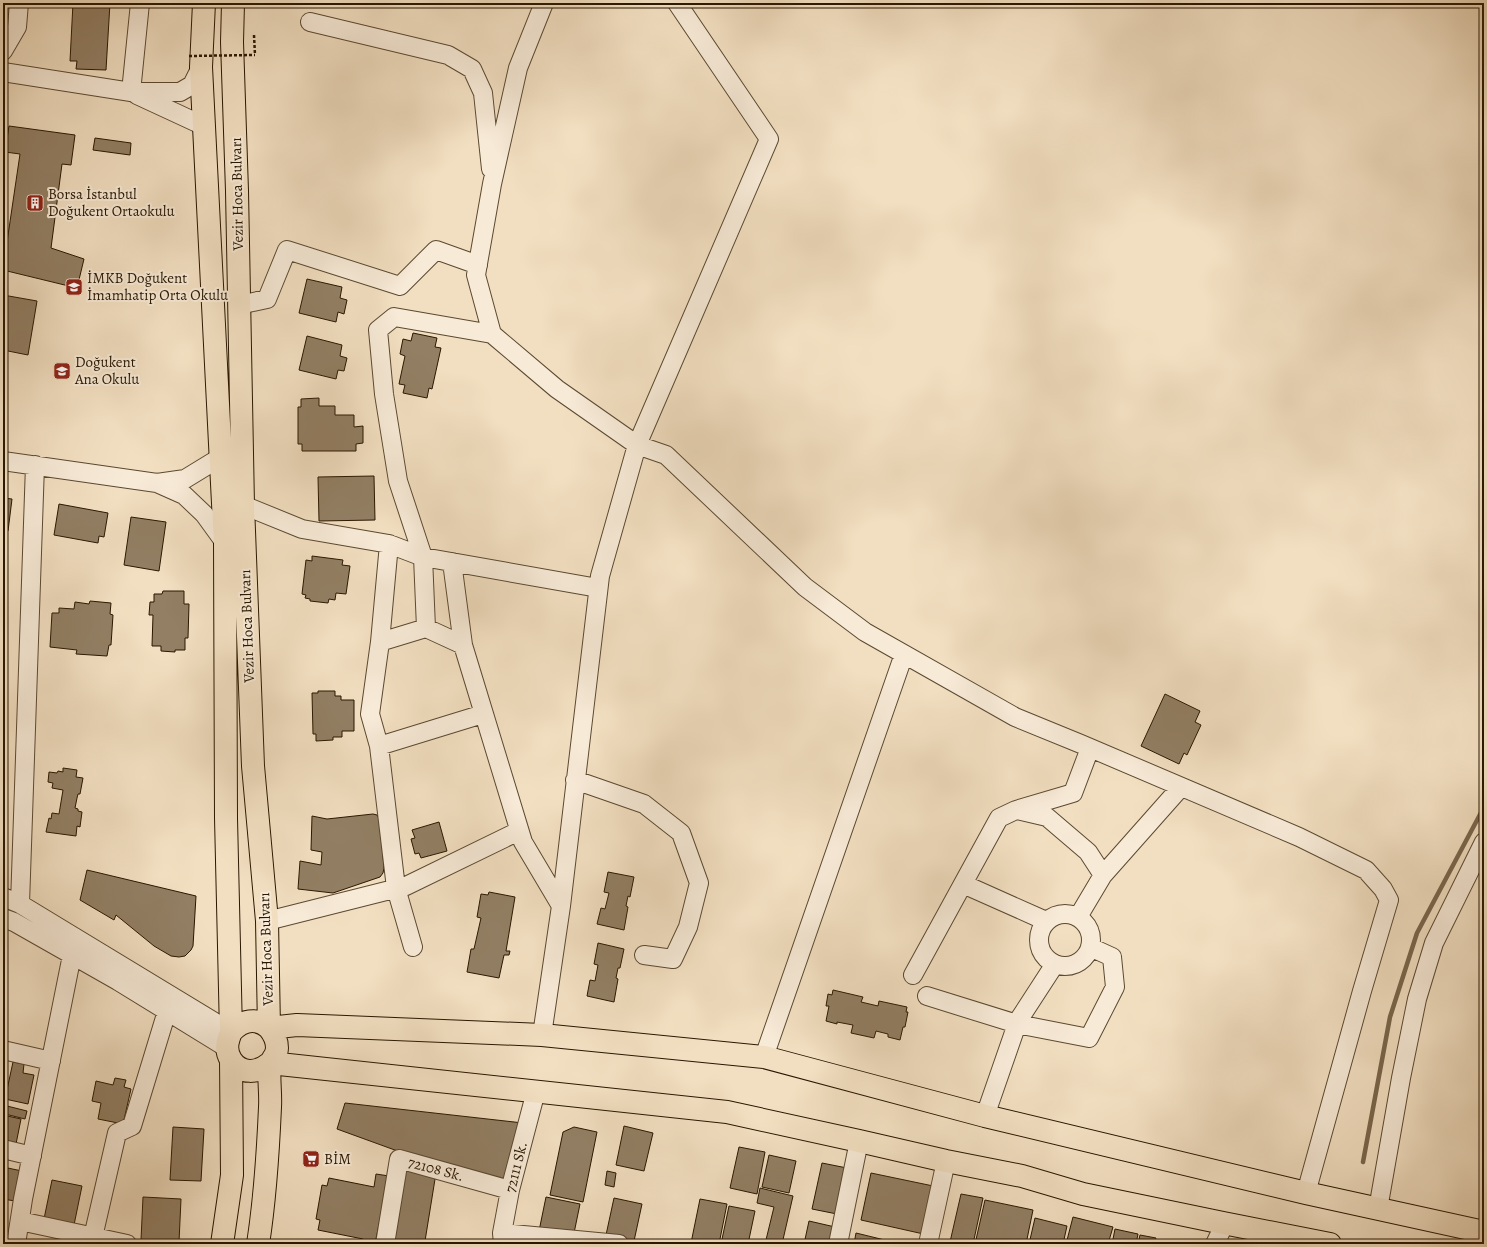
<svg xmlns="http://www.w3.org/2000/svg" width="1487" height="1247" font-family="Alegreya,serif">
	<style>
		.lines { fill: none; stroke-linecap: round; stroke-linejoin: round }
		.stream { stroke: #79664c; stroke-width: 4.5 }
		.building { fill: #927f64; stroke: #291700 }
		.minor-casing { stroke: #5b4930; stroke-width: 20 }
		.major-casing { stroke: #291700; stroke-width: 24 }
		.path { stroke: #291700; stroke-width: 2.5; stroke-dasharray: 3 2; stroke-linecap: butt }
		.minor { stroke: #f7ead7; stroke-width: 18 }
		.major { stroke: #f2dfc1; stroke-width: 22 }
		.path-bridge { stroke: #291700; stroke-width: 2.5; stroke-dasharray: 3 2; stroke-linecap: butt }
		.labels { text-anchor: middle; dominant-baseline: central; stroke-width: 4; stroke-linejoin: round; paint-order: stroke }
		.poi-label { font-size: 15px; fill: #291700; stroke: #f7ead7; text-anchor: start }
		.street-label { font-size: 15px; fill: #291700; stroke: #f7ead7 }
	</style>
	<rect width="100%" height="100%" fill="#f2dfc1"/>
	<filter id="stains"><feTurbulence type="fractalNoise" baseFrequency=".005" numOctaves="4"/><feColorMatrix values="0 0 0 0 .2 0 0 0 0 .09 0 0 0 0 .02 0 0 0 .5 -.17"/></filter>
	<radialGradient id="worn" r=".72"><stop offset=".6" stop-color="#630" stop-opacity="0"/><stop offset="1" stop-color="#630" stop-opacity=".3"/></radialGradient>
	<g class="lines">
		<path class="stream" d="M1363 1162 1390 1017 1417 933 1484 807"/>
	</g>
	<path class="building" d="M73 3H110L106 70 76 69 77 61H70Z
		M9 126 75 135 71 165 62 164 51 248 84 259 77 288 3 270V241L7 242 20 154 5 152Z
		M95 138 131 143 130 155 93 150Z
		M307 279 342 287 340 298 347 300 344 314 338 312 336 322 299 313Z
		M3 295 37 301 28 355 3 350Z
		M413 333 437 338 435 347 441 348 432 389 429 388 427 398 403 393 405 385 399 384 405 356 400 354 403 339 411 341Z
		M307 336 342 345 340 356 347 358 344 371 338 370 336 379 299 370Z
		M319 398V406H335V415H354V427L363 426V443L356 444V451H302V444H298V407H301V399Z
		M374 476 375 520 319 521 318 477Z
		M3 498 12 499 8 531 3 530Z
		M59 504 108 513 104 537 99 536 98 543 54 535Z
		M131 517 166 522 159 571 124 565Z
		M312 556 343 560 342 565 350 566 346 594 336 593 335 600 329 599 328 603 310 601V599L305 598 306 595 302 594 306 560 312 561Z
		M163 591H184V604H189L188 638H185V650H175V652L161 651V646H152L153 615H149L150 602H154V594H162Z
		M90 601 111 603 110 614 113 615 111 645H109L107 656 76 654 77 650 50 647 52 613H59V608L74 609 75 602 89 604Z
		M318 691H335V696H341V700H354V731H342V737H333V740L316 741V734H313L312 693H318Z
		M1165 694 1200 711 1195 722 1201 725 1187 755 1184 753 1179 764 1141 746Z
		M63 768 77 770 76 777 83 778 80 794H78L77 798 75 808 78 809V811L82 812 80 827 77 826 76 836 46 832 49 818 51 819 52 813 59 814 63 790 52 788 53 783 48 782 49 772 57 773 58 771 63 772Z
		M373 814 377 815 380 820 384 868 383 873 380 877 333 893 298 889 300 861 321 865 322 852 311 850 312 816 327 819Z
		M439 822 447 851 421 858 419 853 415 854 411 839 415 838 412 830Z
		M87 870 196 896 193 946 191 950 185 956 179 957 171 956 154 946 116 915 114 920 80 900Z
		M608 872 634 877 630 897 628 896 626 906 628 907 624 930 597 924 601 908 605 909 609 893 604 892Z
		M489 892 515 897 506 951H510L509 955H504L499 978 467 972 471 949H474L481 918 477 917 481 894 488 895Z
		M598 943 624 949 620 968H618L616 978 618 979 614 1002 587 996 590 980 595 981 598 965 594 964Z
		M833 990 863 997 861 1002 878 1006 879 1001 907 1007 906 1012H908L905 1027H903L900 1040 888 1037V1034L876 1031 874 1038 851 1033 853 1025 837 1022V1024L826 1021 829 1006H826L828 994 832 995Z
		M13 1062 24 1064 23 1073 34 1075 28 1104 5 1099Z
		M115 1078 126 1080 124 1087 131 1089 123 1124 98 1119 101 1103 92 1101 96 1081 113 1085Z
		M345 1103 523 1123 506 1183 414 1157 337 1129Z
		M7 1106 27 1111 25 1119 5 1114Z
		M3 1115 21 1119 16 1144 3 1141Z
		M624 1126 653 1133 644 1171 616 1165Z
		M173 1127 204 1129 201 1181 170 1180Z
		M574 1127 597 1132 583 1202 550 1195 563 1132Z
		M739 1147 765 1152 757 1194 730 1188Z
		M769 1155 796 1161 789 1193 762 1187Z
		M822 1163 847 1168 837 1214 812 1209Z
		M3 1167 22 1171 15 1201 3 1199Z
		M404 1168 436 1173 425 1241 440 1244H392Z
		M607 1171 616 1173 614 1187 605 1185Z
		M871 1173 938 1187 928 1235 861 1220Z
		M376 1174 389 1176 375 1244H362L363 1239 318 1230 320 1220 316 1219 322 1185 327 1186 329 1178 374 1187Z
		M52 1180 82 1186 74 1225 44 1219Z
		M760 1188 793 1196 782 1244H765L774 1207 757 1203Z
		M961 1194 983 1198 973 1244H959L950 1242Z
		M143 1197 181 1199 179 1242 141 1240Z
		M546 1197 580 1204 573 1238 539 1231Z
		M614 1198 642 1204 634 1241 606 1235Z
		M700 1199 727 1204 719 1244 691 1243Z
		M985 1200 1033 1210 1026 1244H975Z
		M729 1206 755 1211 748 1244H721Z
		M1073 1217 1113 1227 1108 1244H1066Z
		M1035 1218 1067 1226 1063 1244H1029Z
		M809 1221 835 1227 831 1244H804Z
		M1115 1229 1138 1234 1136 1244H1112Z
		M856 1233 893 1242V1244H854Z
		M1140 1235 1156 1238 1154 1244H1138Z"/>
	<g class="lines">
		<defs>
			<path id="minor" d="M544 3 518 68 492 184 476 275 492 334 557 389 637 445 666 455 805 587 865 632 1015 717 1081 744 1299 837 1366 870 1383 889 1389 900 1362 991 1306 1193
				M310 22 448 55 472 69 483 93 491 169
				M3 51 17 27 19 3
				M3 72 131 92H180L192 85 201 67
				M131 92 140 3
				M137 95 204 126
				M239 305 267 299 287 250 400 286 436 250 478 265
				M492 334 394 317 378 330 384 394 398 481 423 557 426 628 463 645 523 842 561 906
				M3 461 157 483 184 495 204 514 225 543
				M157 483 185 479 221 457
				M243 505 302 529 389 544 423 557 598 588
				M389 544 380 642 370 714 379 746 396 888 413 947
				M452 562 463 645
				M380 642 426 628
				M379 746 483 714
				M575 780 644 804 681 833 699 883 688 927 673 959 644 955
				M1017 810 1047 817 1088 852 1103 875
				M963 884 1046 921
				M3 897 20 904 231 1032
				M20 904 35 465
				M1039 940a26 26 0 1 1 52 0a26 26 0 1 1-52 0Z
				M1078 917 1103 875 1181 787
				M3 918 14 922 118 981 227 1048
				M267 921 406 886 519 831
				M913 975 999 818 1016 810 1073 793 1090 748
				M927 996 1017 1024 1089 1038 1115 987 1112 957 1090 947
				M542 1035 561 906 600 576 637 445 769 139 677 3
				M3 1050 51 1061
				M764 1057 904 654
				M985 1116 1018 1021 1055 964
				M3 1149 32 1156
				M1378 1209 1401 1078 1417 999 1434 943 1484 842
				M20 1221 127 1244
				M502 1233 619 1244
				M93 1237 117 1133 132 1126 167 1011
				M16 1244 23 1199 72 955
				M385 1244 399 1159 510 1190
				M503 1244 502 1233 510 1190 536 1091
				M838 1244 859 1141
				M928 1244 946 1161
				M1215 1244 1224 1225 1223 1223"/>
			<path id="major" d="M204 3 201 67 225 543 226 818 231 1032C227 1042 225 1050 231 1060L232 1175 222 1244
				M233 3 232 42 237 191 243 505 253 766 267 921 269 1028C274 1034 277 1040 277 1048 277 1055 272 1059 270 1064 268 1076 271 1094 270 1107 268 1153 265 1199 258 1244
				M231 1032C242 1020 257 1017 269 1028L297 1025 542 1035 764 1057 985 1116 1306 1193 1484 1232
				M231 1060C241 1075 258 1073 270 1063L727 1112 859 1141 946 1161 1022 1176 1083 1194 1223 1223 1330 1244"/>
		</defs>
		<use href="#minor" class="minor-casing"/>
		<use href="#major" class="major-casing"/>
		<path class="path" d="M254 35 255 55"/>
		<use href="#minor" class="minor"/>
		<use href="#major" class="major"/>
		<path class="path-bridge" d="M189 56 255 55"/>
	</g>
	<defs>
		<symbol id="building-square" viewBox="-11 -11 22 22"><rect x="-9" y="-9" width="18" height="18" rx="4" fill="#8f2418" stroke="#f7ead7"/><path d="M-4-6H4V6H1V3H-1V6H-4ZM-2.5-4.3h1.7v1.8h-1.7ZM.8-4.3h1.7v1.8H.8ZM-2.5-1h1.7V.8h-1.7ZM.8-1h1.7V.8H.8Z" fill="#fff"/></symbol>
		<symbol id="school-square" viewBox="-11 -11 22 22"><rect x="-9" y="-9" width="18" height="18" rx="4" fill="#8f2418" stroke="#f7ead7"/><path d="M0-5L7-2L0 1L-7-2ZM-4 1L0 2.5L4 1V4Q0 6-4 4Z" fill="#fff"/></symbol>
		<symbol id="supermarket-square" viewBox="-11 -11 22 22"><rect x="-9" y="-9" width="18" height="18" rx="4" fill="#8f2418" stroke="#f7ead7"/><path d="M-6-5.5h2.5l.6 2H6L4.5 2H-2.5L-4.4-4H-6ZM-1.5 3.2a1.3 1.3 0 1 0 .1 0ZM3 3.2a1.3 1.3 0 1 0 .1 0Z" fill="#fff"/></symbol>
	</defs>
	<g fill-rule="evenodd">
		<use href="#building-square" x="25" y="193" width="20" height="20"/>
		<use href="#school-square" x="64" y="277" width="20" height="20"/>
		<use href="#school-square" x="52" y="361" width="20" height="20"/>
		<use href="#supermarket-square" x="301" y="1149" width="20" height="20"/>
	</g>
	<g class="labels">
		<g class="poi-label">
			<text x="48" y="194">Borsa İstanbul<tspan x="48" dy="17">Doğukent Ortaokulu</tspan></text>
			<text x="87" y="278">İMKB Doğukent<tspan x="87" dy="17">İmamhatip Orta Okulu</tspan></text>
			<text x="75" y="362">Doğukent<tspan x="75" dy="17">Ana Okulu</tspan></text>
			<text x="324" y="1159">BİM</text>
		</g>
		<g class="street-label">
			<text transform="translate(237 194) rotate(-91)">Vezir Hoca Bulvarı</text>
			<text transform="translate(247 626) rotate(-92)">Vezir Hoca Bulvarı</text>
			<text transform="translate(266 949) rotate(-92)">Vezir Hoca Bulvarı</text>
			<text transform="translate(516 1167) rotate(-76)">72111 Sk.</text>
			<text transform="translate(436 1169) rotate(15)">72108 Sk.</text>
		</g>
	</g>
	<rect width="1487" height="1247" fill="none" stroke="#f2dfc1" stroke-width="16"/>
	<rect x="4" y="4" width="1479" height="1239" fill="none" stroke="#291700" stroke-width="2"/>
	<rect x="8" y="8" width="1471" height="1231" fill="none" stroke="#291700"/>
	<rect width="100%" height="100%" filter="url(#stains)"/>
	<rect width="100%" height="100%" fill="url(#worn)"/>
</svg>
